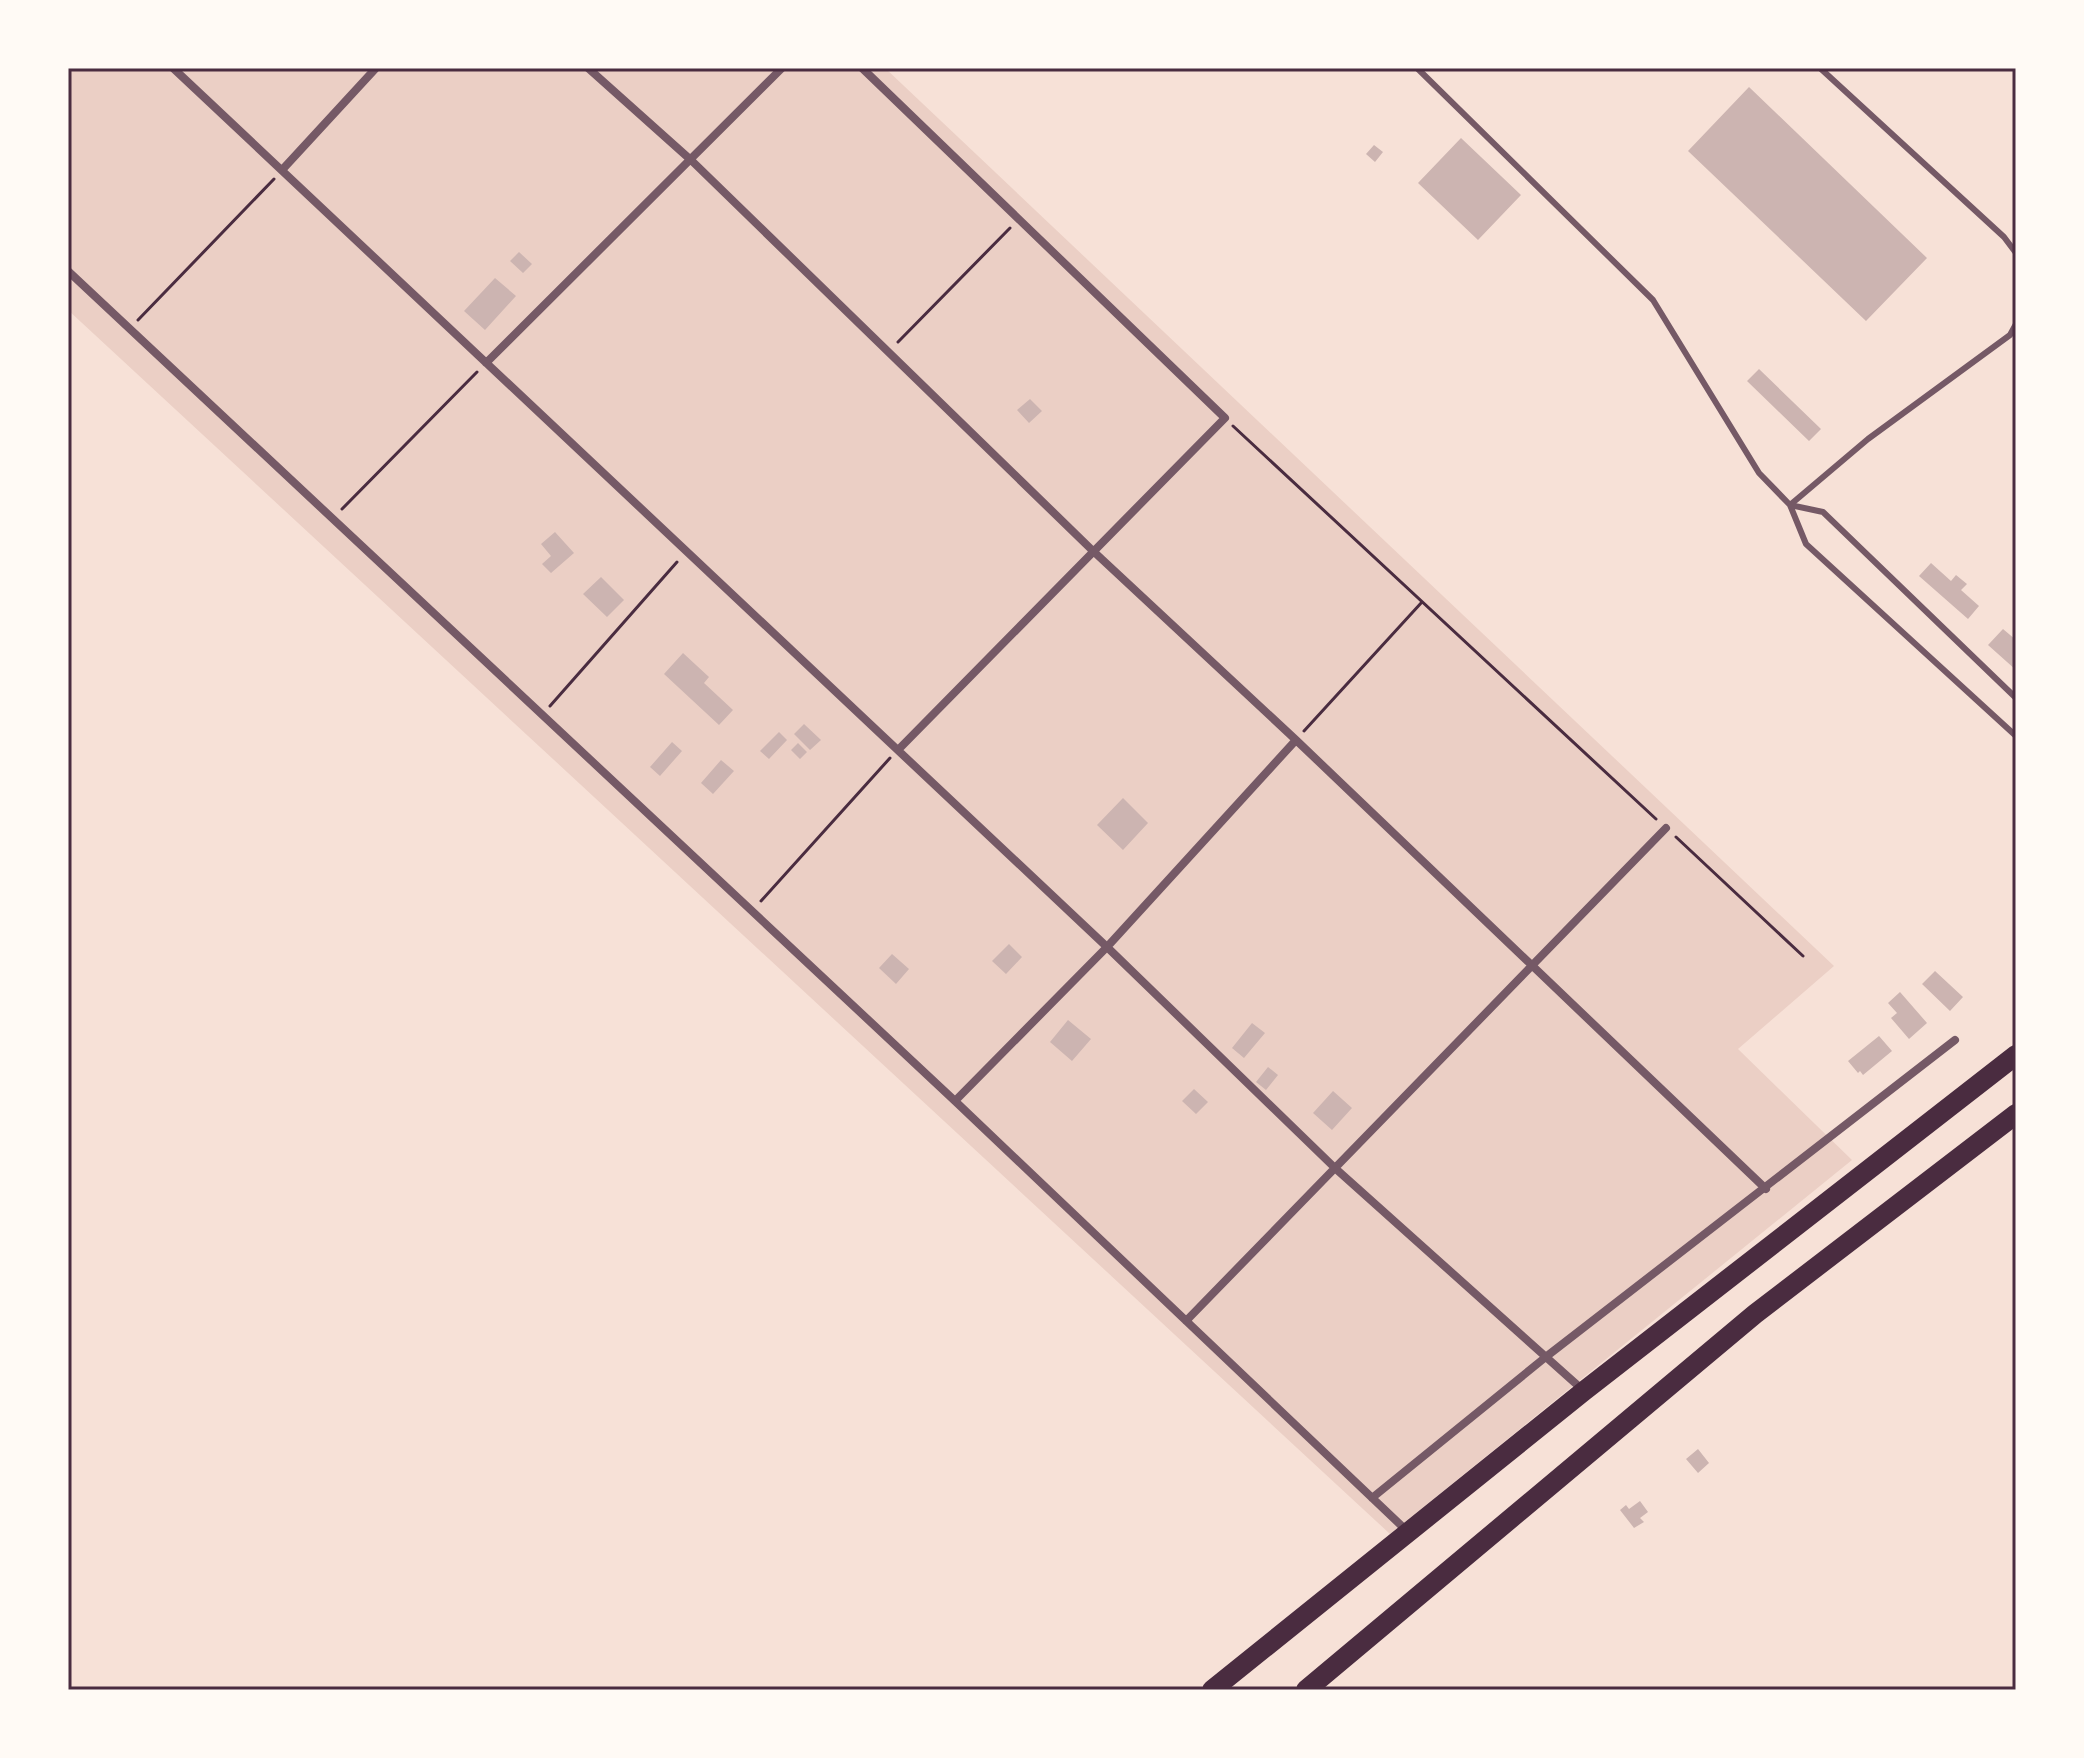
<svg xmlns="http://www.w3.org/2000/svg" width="2084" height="1758" font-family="'Asap Condensed',sans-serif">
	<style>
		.green { fill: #ebcfc5 }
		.building { fill: #ccb4b1 }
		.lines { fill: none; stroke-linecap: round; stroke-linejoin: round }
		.path { stroke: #4a2c40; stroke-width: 3 }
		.service { stroke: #755966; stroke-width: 6 }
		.minor { stroke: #755966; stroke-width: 8 }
		.trunk { stroke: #4a2c40; stroke-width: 20 }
		.neatline { fill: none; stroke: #4a2c40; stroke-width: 3 }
	</style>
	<rect width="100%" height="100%" fill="#f7e1d7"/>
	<path class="green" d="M68 68H885L1834 966 1738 1049 1852 1160 1390 1534 68 310Z"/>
	<path class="building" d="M1749 87 1927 258 1866 321 1688 151Z
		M1461 138 1521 195 1478 240 1418 183Z
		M1374 145 1383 152 1375 162 1366 154Z
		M519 252 532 264 523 273 510 261Z
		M495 278 516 296 485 330 464 311Z
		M1759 369 1821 429 1809 441 1747 381Z
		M1030 399 1042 411 1029 423 1017 410Z
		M555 532 574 553 551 573 542 564 551 556 541 544Z
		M1931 563 1951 581 1956 575 1967 584 1961 590 1979 606 1968 619 1919 576Z
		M601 577 624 600 607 617 583 594Z
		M2003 629 2016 640V670L1988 645Z
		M683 653 709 677 704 683 733 710 719 725 664 674Z
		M804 724 821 740 810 750 794 734Z
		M779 732 787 740 769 759 760 751Z
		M672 742 682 751 660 776 650 767Z
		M798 743 807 752 800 759 791 750Z
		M721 760 734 771 713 794 701 783Z
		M1123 798 1148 823 1123 850 1097 825Z
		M1009 944 1022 957 1006 974 992 961Z
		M892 954 909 969 896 984 879 968Z
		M1935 971 1963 997 1950 1011 1922 984Z
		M1900 992 1927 1023 1909 1039 1891 1018 1897 1013 1888 1003Z
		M1068 1020 1091 1039 1072 1061 1050 1042Z
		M1252 1023 1265 1033 1244 1058 1232 1048Z
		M1879 1036 1892 1051 1863 1075 1860 1071 1858 1073 1848 1061Z
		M1268 1067 1278 1075 1266 1090 1256 1082Z
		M1194 1089 1208 1102 1196 1114 1182 1101Z
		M1333 1091 1352 1108 1332 1130 1313 1113Z
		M1698 1449 1709 1463 1698 1473 1686 1459Z
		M1640 1501 1648 1512 1640 1518 1644 1522 1634 1528 1620 1510 1626 1505 1629 1509Z"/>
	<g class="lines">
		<path class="path" d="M138 320 274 179
			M898 342 1010 228
			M1233 426 1656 819
			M342 509 477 372
			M550 706 677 562
			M1304 731 1422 602
			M1676 837 1803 956
			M761 901 890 758"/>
		<path class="service" d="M1417 68 1653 300 1759 473 1790 505 1806 544 2016 736
			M1820 68 2004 237 2016 253
			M1790 505 1823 512 2016 698
			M1790 505 1868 439 2010 335 2016 324"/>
		<path class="minor" d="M173 68 1107 947 1336 1169 1584 1391
			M588 68 692 161 1092 550 1296 740 1766 1189
			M862 68 1225 418 898 750
			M282 170 376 68
			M68 271 955 1101 1407 1531
			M486 363 782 68
			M955 1101 1107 947 1296 740
			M1186 1321 1666 828
			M1372 1498 1547 1356 1955 1040"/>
		<path class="trunk" d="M1212 1690 1584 1391 2016 1055
			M1306 1690 1755 1314 2016 1114"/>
	</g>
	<rect width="2084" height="1758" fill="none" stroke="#fffaf5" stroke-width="140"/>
	<rect x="70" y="70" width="1944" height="1618" class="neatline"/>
</svg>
